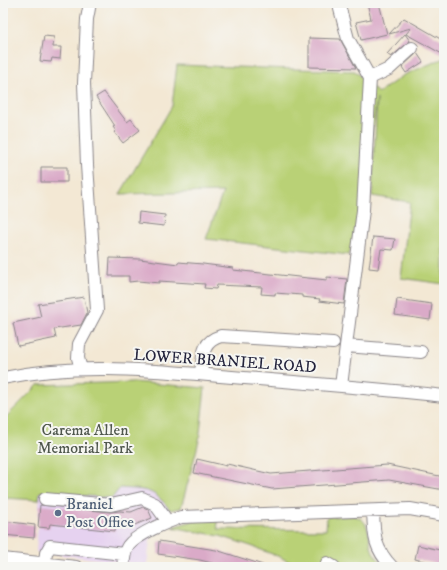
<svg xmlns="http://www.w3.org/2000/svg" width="447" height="570" font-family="'IM FELL DW Pica',serif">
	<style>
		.built { fill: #e6d2f0 }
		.green { fill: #b9d176; stroke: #6e7a58 }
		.building { fill: #daaac8 }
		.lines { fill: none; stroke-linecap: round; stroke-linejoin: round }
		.minor-casing { stroke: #8a8588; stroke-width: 14 }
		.minor { stroke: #fff; stroke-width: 12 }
		.service-dot { fill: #5c6f8a; stroke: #f6f6f2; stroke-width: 1.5 }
		.labels { text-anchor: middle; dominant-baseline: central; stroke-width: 4; stroke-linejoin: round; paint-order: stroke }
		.street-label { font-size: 16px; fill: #22223b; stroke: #f6f6f2 }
		.park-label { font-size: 16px; fill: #4f574d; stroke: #f6f6f2 }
		.service-label { font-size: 16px; fill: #4e5e75; stroke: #f6f6f2; text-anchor: start }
	</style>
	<rect width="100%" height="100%" fill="#f6f6f2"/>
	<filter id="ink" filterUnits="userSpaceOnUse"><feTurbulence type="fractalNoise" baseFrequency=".025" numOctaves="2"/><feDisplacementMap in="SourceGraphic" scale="8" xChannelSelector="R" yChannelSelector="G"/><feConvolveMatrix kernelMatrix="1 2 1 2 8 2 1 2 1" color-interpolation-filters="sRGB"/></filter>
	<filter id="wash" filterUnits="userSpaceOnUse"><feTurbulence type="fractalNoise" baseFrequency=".012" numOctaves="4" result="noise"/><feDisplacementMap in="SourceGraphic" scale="16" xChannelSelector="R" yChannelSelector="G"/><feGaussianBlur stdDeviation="0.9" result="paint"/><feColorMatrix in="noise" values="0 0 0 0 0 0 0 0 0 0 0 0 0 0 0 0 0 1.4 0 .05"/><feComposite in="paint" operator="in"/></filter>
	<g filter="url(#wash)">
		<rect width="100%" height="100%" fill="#f3e8d4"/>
		<path class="built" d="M120 488 148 490 160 497 170 510 150 540 147 565 36 552 40 492 112 498Z"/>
		<path class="green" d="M444 58V284L401 278 410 202 372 196 377 99 361 204 349 255 206 239 223 192 120 194 172 106 177 65 355 71 378 93 404 75Z
			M134 382 205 388 199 441 181 508 170 510C153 488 147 490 120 488L112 498 40 492 39 500 3 498V420L38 385Z
			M354 516C372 520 367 538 373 552 376 557 381 562 384 567H342L327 558 320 567H299L280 557 251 546 220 536 172 527 200 519 217 521 218 529 326 530 327 517Z"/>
		<g id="blocks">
			<path class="building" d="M367 3H379L387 34 361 40 356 22 371 19Z
				M404 18 444 41V55L406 34 411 28 389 34Z
				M405 34 410 41 391 57 387 54Z
				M44 36 54 37 53 47H61L60 59 52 58 51 62 40 61Z
				M309 38 340 39 356 68 309 67Z
				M417 53 423 62 406 73 402 67Z
				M104 92 127 122 131 119 140 130 123 143 114 132 116 131 113 127 115 126 96 97Z
				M41 167H67V182H41Z
				M139 212 165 215 164 226 138 223Z
				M373 237 395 239 393 250 381 249 378 269 369 268Z
				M110 258 140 259 178 264V262L203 264 233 268V270L327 280V277L347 279 344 304 319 301 320 299 302 297V295L275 293V295L261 294 262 287 217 285 216 289 204 288 205 284 159 281V283L138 281 129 282V276H109Z
				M84 297 87 313 81 325 54 329 56 338 18 346 13 323 41 317 38 304Z
				M397 299 432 304 430 320 395 315Z
				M197 459 227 466V464L271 474 387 465 444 477V490L389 480 272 489 194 473Z
				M40 505 110 512 119 511 131 512 143 507 148 509 152 518 132 526 116 524 115 531 50 524 49 528 38 527Z
				M3 521 35 525 34 538 3 535Z
				M159 541 216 550 263 565 262 567H227L200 560 158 554Z
				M418 545 444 551V566L415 559Z"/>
		</g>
	</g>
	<g filter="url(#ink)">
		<use href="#blocks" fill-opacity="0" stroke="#8a8588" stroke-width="1"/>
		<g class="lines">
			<defs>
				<path id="minor" d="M340 9 348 39 370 78 363 210 341 386
					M370 78 389 69 412 48
					M346 346 421 352
					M81 369 78 358 79 344 97 310 87 165 84 83 87 19 90 3
					M201 374C203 356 201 342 221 336L333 343
					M3 378C75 363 148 370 220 376 295 382 370 388 444 396
					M45 499 111 505 142 498 155 504 168 522
					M373 511C374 536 374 548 392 567
					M3 559 76 567
					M45 563 46 553 50 546 124 554
					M327 563 334 567
					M123 567C124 560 124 551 128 546 137 534 167 522 181 517L410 509 444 515"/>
			</defs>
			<use href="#minor" class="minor-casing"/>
			<use href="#minor" class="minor"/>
		</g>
	</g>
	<circle class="service-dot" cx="58" cy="513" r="4"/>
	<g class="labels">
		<g class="street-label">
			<text transform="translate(225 361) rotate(4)">LOWER BRANIEL ROAD</text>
		</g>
		<g class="park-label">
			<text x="85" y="430">Carema Allen<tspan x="85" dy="18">Memorial Park</tspan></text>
		</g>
		<g class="service-label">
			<text x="66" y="504">Braniel<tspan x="66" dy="18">Post Office</tspan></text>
		</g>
	</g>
	<rect width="447" height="570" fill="none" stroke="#f6f6f2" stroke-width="16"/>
</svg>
